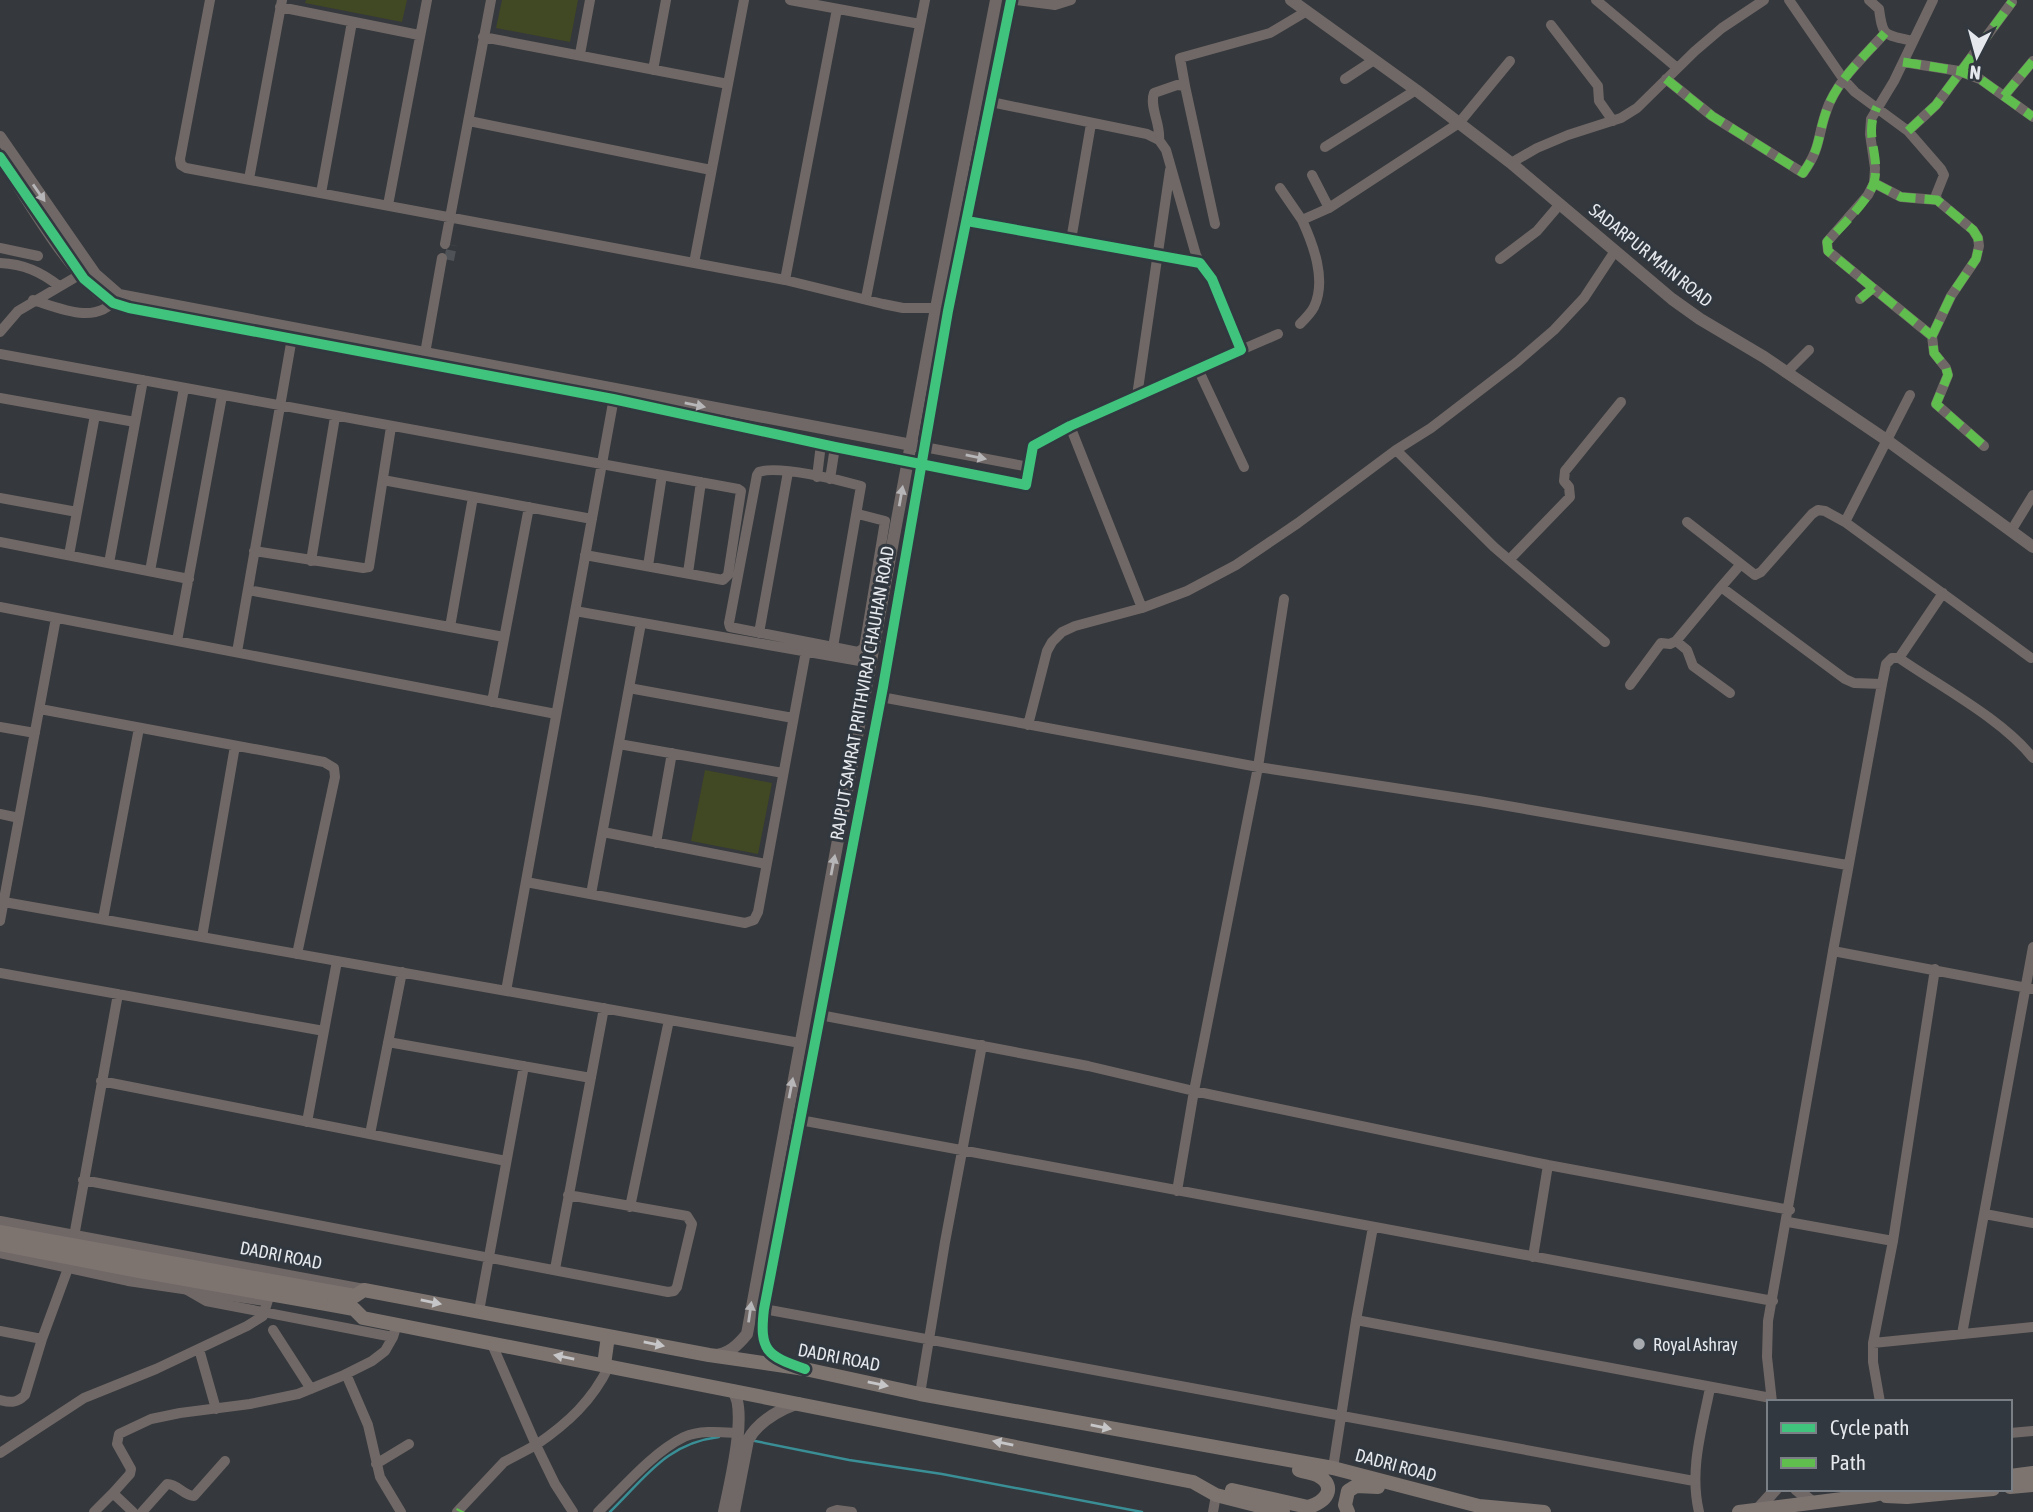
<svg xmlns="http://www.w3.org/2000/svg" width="2033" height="1512" font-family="'Asap Condensed',sans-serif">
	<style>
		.green { fill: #414824 }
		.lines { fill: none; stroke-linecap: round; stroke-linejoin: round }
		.stream { stroke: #3a8e95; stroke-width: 2.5 }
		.minor-tunnel { stroke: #4f5357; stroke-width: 10; stroke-dasharray: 10 5; stroke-linecap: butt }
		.minor { stroke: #706866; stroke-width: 10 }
		.tertiary { stroke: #706866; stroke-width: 12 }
		.secondary { stroke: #7d7470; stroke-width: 14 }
		.secondary-bridge { stroke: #7d7470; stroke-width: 14 }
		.quiet { stroke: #5fbe4e; stroke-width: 9; stroke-dasharray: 18 9; stroke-linecap: butt }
		.cycleway-casing { stroke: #32383f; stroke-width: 15 }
		.cycleway { stroke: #40c37c; stroke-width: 10 }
		.oneway { fill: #b6b5b8 }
		.oneway2 { fill: #c6c6c8 }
		.poi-dot { fill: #a7abb0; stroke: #32383f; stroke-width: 2.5 }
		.labels { text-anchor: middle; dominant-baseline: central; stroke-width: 6; stroke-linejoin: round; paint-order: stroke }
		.street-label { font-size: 18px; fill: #e5e9ee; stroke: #32383f }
		.poi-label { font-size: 18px; fill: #e5e9ee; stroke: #32383f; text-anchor: start }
	</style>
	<rect width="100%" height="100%" fill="#35383c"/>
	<path class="green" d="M306 0H407L402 22 305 3Z
		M502 0H578L570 42 496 28Z
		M705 770 772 783 758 854 691 841Z"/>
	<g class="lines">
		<path class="stream" d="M755 1441 849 1460 942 1474 1142 1512
			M610 1512C646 1477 667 1443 719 1437"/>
		<path class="minor-tunnel" d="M449 260 452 245"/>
		<path class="minor" d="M210 0 180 159 181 165 186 168 785 280 883 304 903 308H936
			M790 0 920 24
			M1016 0 1055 5 1071 0
			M1596 0 1676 67
			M1789 0 1844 80 1855 92 1908 131 1941 169 1944 175 1936 195 1937 200
			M1869 0 1879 9C1883 38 1884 34 1912 41
			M280 7 419 35
			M1551 25 1598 86 1599 101 1613 121
			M483 37 728 84
			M580 54 590 0
			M1903 62 1959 71 1980 79 2033 117
			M653 70 666 0
			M1345 79 1374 60
			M1666 79 1712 116 1803 173C1821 148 1817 138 1826 112 1836 81 1864 57 1885 33
			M1185 86 1180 58 1270 33 1307 11
			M2004 96 2033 61
			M991 102 1147 134 1159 140 1166 150 1196 255 1200 263
			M469 121 711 170
			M1908 131 1936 105 2012 2
			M1159 140C1161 124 1149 107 1154 93L1177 85 1185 86 1215 224
			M1325 147 1416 90
			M1511 163 1537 148 1568 135 1621 118 1637 108 1695 51 1722 28 1764 0
			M1312 175 1329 208
			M249 179 282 0
			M1874 183 1901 197 1937 200 1973 230 1978 238 1979 246 1976 259 1951 296 1932 336 1934 353 1946 368 1948 375 1936 404 1984 446
			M1280 188 1302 220 1329 208 1459 123 1510 61
			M321 193 352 22
			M388 205 427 0
			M1071 240 1091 124
			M445 244 491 0
			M0 248 38 256
			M1500 259 1537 231 1560 204
			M0 263C24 264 41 272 59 286
			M694 263 744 0
			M785 280 837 9
			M1873 288 1828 251 1827 242 1868 195 1874 183 1875 168 1870 134 1871 119 1894 81 1933 0
			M866 298 925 0
			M1860 299 1873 288 1932 336
			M33 300C59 308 97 326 116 298
			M1300 324C1305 319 1311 313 1314 307 1327 280 1313 244 1302 220
			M0 332 18 311 81 274
			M1241 350 1278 334
			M0 354 738 489 741 491 728 575 723 580 585 555
			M424 359 442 258
			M1198 369 1244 467
			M1786 373 1809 350
			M1137 396 1170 170
			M0 398 135 422
			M1070 426 1142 608
			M924 447 1029 467
			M1396 450 1494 547 1605 642
			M921 465 1026 485 1033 446 1070 426 1241 350 1212 279 1200 263 967 221
			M817 477 821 444
			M830 479 835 447
			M383 480 592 519
			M0 498 77 512
			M1687 522 1755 575 1761 572 1812 514 1818 510 1825 511 1845 522 2031 658
			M1845 522 1910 395
			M2011 531 2033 495
			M0 542 189 579
			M254 551 363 568 369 567 391 427
			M69 555 95 415
			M1509 560 1570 497 1569 487 1564 481 1565 471 1621 402
			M311 561 335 417
			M109 563 143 380
			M648 566 662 475
			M150 571 184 388
			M688 573 701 482
			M1721 587 1741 564
			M248 590 504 637
			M0 607 556 714
			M575 611 871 663
			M450 627 473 497
			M759 633 788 472
			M177 641 222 396
			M1676 641 1687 650 1693 666 1730 693
			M833 647 730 627 729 623 757 475 759 472C778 465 840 480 861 486L833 647 858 652 864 648 885 521 858 514
			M237 652 293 332
			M1899 658 1943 593
			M1630 685 1661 643 1670 644 1676 641 1721 587 1845 679 1854 683 1882 684 1886 664 1892 658H1899C1941 687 2002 719 2033 758
			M629 688 793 718
			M881 697 1258 767 1479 801 1847 865
			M492 702 529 507
			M40 709 324 762 334 768 335 777 297 954
			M1028 725 1047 651 1052 642 1062 632 1075 626 1142 608 1187 591 1236 565 1298 523 1396 450 1431 428 1517 362 1554 330 1584 298 1615 251
			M0 727 35 733
			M619 744 783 773
			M0 814 19 818
			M603 832 766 864
			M656 843 672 753
			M526 882 745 923 754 920 758 912 806 651
			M591 894 641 623
			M4 902 800 1043
			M103 919 139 728
			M0 921 56 618
			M202 937 235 746
			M1833 951 1882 684
			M0 973 324 1031
			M506 991 615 392
			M820 1015 1088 1066 1194 1091 1548 1165 1790 1210
			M388 1042 591 1078
			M101 1081 506 1161
			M800 1120 1773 1301
			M307 1122 337 961
			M370 1134 402 972
			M83 1180 668 1292 674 1291 677 1287 692 1224 687 1216 568 1195
			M1177 1191 1194 1091 1258 767 1284 599
			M630 1207 669 1020
			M1985 1214 2033 1223
			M1788 1222 1893 1241
			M73 1242 118 994
			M1533 1257 1548 1165
			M555 1269 604 1008
			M187 1290 206 1301 393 1337
			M764 1309 1694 1481
			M479 1311 524 1066
			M1356 1320 1771 1398
			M273 1330 311 1389
			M0 1331 42 1339 25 1395C17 1403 11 1403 0 1400
			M1962 1334 2033 947
			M42 1339 70 1263
			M1873 1343 2033 1327
			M199 1349 216 1409
			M346 1374 368 1425 380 1477 401 1512
			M920 1394 945 1242 982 1045
			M1772 1402 1767 1357 1768 1321 1833 951 2033 989
			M1880 1402 1873 1362V1343L1893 1241 1935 969
			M2010 1433 2033 1431
			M0 1453 84 1398 156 1369 247 1326 263 1316 268 1300
			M376 1464 409 1444
			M1333 1468 1356 1320 1373 1227
			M94 1512 113 1493
			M133 1512 113 1493 130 1474 131 1469 117 1444 119 1434 151 1419 180 1413 250 1404 298 1394 342 1376 372 1361 385 1351 393 1337 397 1324
			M142 1512 167 1484C178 1484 184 1496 194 1496L225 1461
			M457 1512 504 1462 536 1445 491 1342
			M573 1512 555 1484 536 1445C568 1423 592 1401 609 1366
			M598 1512C623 1488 653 1452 684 1437 700 1430 720 1432 737 1433
			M831 1512 837 1510 852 1512
			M1213 1512 1216 1495
			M1699 1512C1689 1470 1702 1429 1710 1388"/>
		<path class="tertiary" d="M1291 0 1416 90 1511 163 1672 299 1700 319 1764 357 1888 441 2033 547
			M0 137 95 274 119 295 917 446
			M0 157C25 195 75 284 113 303 123 307 134 309 145 311L613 399 914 464
			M0 1222 364 1290
			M0 1252 128 1280 265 1300
			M713 1355C728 1355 738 1345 747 1334L936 308 996 0
			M791 1364C760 1353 760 1339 764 1309L883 687 948 311 1011 0
			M1796 1489 1812 1502
			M1757 1510 1776 1489
			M724 1512C729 1487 749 1408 732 1390
			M734 1512 748 1440C758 1422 779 1410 798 1403"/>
		<path class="secondary" d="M321 1290 355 1296 364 1290 709 1355 805 1369 920 1394 1333 1468 1479 1506 1544 1512
			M321 1303 354 1309 363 1318 1193 1482 1216 1495 1283 1512
			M604 1365 608 1336
			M2010 1476 2033 1473
			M2010 1487 2033 1485
			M1232 1490 1308 1507C1326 1503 1338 1486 1317 1475 1311 1473 1305 1472 1299 1470
			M1886 1496 1907 1497 1993 1489
			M1348 1512 1345 1505 1348 1491 1356 1486 1378 1487
			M1739 1512 1874 1495 1899 1489"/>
		<path class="secondary-bridge" d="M0 1232 321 1290
			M0 1244 138 1271 321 1303"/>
		<path class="quiet" d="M1903 62 1959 71 1980 79 2033 117
			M1666 79 1712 116 1803 173C1821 148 1817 138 1826 112 1836 81 1864 57 1885 33
			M2004 96 2033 61
			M1908 131 1936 105 2012 2
			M1874 183 1901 197 1937 200 1973 230 1978 238 1979 246 1976 259 1951 296 1932 336 1934 353 1946 368 1948 375 1936 404 1984 446
			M1873 288 1828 251 1827 242C1840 227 1869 201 1874 182 1881 155 1863 135 1877 107
			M1860 299 1873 288 1932 336
			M460 1512 461 1510"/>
		<defs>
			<path id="cycleway" d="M0 157 84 279 113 303 129 308 613 399 835 447 1026 485 1033 446 1070 426 1241 350 1212 279 1200 263 967 221
				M805 1369C767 1356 759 1351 764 1309L883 687 948 311 1011 0"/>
		</defs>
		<use href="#cycleway" class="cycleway-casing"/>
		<use href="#cycleway" class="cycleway"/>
	</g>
	<defs><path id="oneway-solid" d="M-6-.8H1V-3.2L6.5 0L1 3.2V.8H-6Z" transform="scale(1.75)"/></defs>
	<g class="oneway">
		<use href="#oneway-solid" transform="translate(39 193) rotate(55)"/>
		<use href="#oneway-solid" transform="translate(695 405) rotate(11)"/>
		<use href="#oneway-solid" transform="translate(976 457) rotate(11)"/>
		<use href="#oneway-solid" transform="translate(901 496) rotate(-80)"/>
		<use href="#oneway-solid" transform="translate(833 865) rotate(-79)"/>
		<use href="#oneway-solid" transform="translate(791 1088) rotate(-79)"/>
		<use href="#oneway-solid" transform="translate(750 1312) rotate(-82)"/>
	</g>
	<g class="oneway2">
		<use href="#oneway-solid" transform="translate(431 1302) rotate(11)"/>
		<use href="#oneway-solid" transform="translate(654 1344) rotate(11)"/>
		<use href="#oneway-solid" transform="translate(564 1357) rotate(-168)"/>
		<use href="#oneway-solid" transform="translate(878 1384) rotate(12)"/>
		<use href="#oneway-solid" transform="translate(1101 1427) rotate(11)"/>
		<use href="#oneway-solid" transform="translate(1003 1443) rotate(-169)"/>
	</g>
	<circle class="poi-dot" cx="1639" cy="1344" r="7"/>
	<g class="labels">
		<g class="street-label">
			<text transform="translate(1651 255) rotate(39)">SADARPUR MAIN ROAD</text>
			<text transform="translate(862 693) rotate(-80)">RAJPUT SAMRAT PRITHVIRAJ CHAUHAN ROAD</text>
			<text transform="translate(281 1255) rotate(11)">DADRI ROAD</text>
			<text transform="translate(839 1357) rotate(11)">DADRI ROAD</text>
			<text transform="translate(1396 1465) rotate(15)">DADRI ROAD</text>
		</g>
		<g class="poi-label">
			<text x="1653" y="1344">Royal Ashray</text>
		</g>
	</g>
	<rect x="1767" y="1400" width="245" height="91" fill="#32383f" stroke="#7a7f85" stroke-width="2"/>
	<rect x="1781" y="1423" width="35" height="10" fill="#40c37c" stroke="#7a7f85" stroke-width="2"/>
	<text x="1830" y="1435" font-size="21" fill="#e5e9ee">Cycle path</text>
	<rect x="1781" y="1458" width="35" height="10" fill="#5fbe4e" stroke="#7a7f85" stroke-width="2"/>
	<text x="1830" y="1470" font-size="21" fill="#e5e9ee">Path</text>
	<g transform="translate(1977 56) rotate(186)" stroke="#32383f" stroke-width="5" paint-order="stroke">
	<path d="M0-5L12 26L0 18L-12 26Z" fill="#e5e9ee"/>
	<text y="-10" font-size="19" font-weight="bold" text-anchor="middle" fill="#e5e9ee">N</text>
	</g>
</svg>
